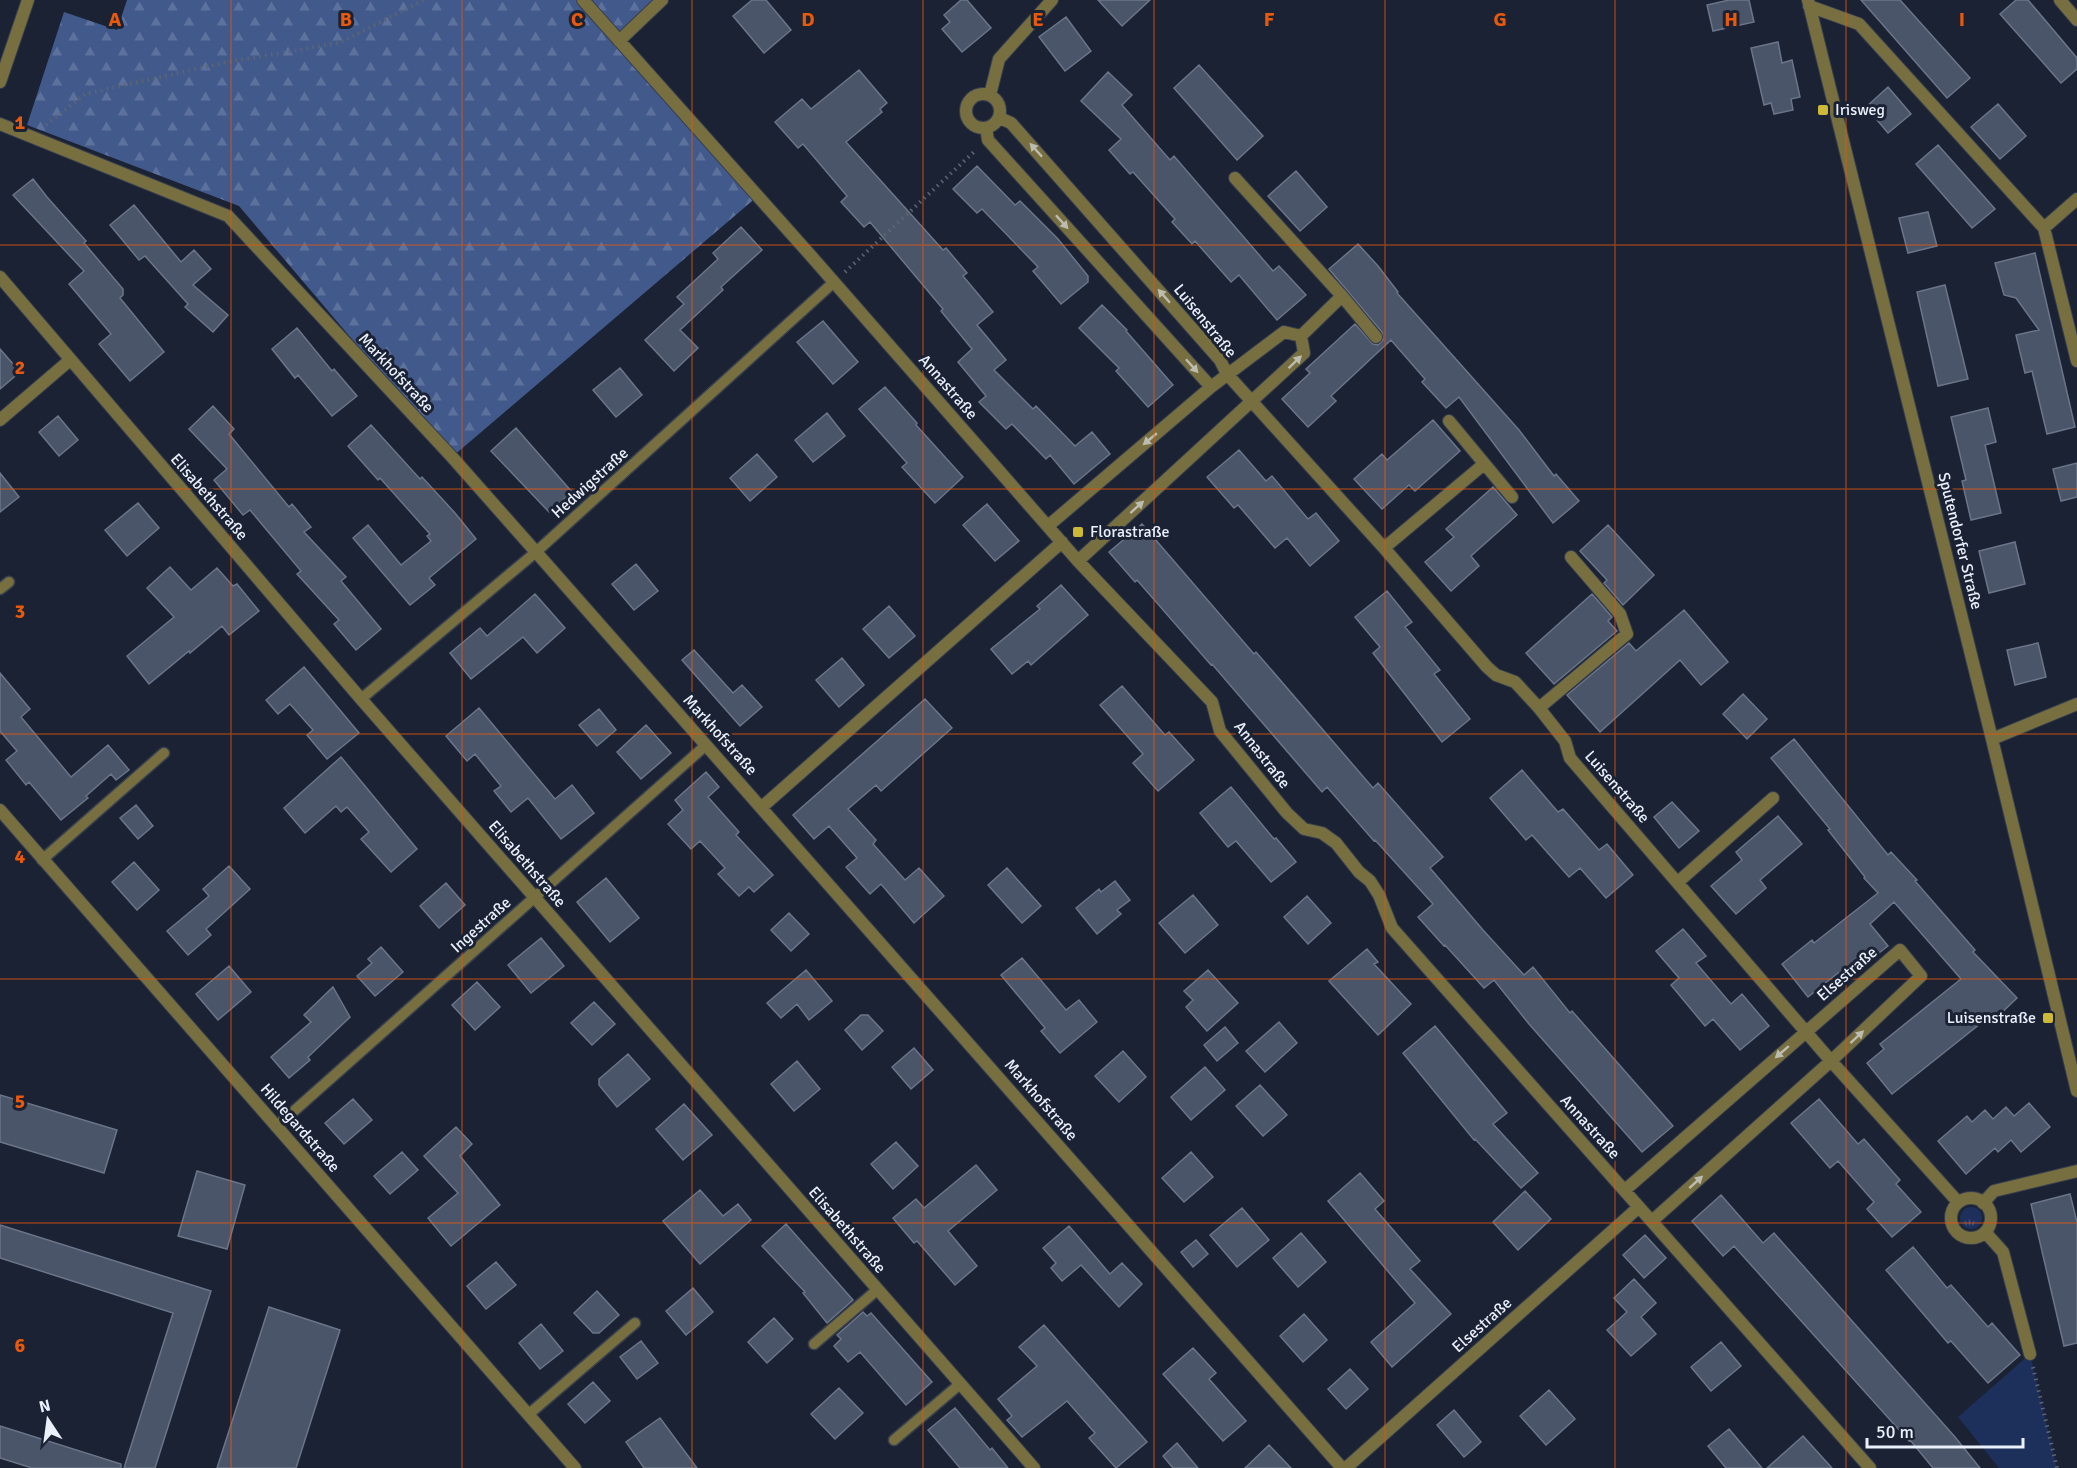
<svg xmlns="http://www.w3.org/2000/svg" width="2077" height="1468" font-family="Signika,sans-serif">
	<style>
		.grass { fill: url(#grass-tufts) }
		.forest { fill: url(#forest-firs) }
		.park { fill: #1d305b }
		.building { fill: #4b5569; stroke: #6b758a; stroke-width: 1.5 }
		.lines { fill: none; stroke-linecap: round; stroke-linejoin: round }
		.service-casing { stroke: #373f4f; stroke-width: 13 }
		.minor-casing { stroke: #373f4f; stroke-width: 14 }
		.path { stroke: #5d6574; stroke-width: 4; stroke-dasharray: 1.5 4.5; stroke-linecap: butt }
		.service { stroke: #776f40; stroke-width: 10 }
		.minor { stroke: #776f40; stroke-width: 12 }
		.oneway { fill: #bcbcb1 }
		.grid { fill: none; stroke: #e8590c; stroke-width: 1.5; stroke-opacity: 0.55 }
		.poi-dot { fill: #cdb938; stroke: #1a2233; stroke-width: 2 }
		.labels { text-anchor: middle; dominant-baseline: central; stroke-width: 6; stroke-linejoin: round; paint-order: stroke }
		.poi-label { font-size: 16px; fill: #eaf0fc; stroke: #1a2233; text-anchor: start }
		.street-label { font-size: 16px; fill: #eaf0fc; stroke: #1a2233 }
		.grid-label { font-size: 20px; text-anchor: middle; font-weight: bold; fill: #e8590c; stroke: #1a2233; stroke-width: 6; stroke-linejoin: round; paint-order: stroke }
	</style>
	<defs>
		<pattern id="grass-tufts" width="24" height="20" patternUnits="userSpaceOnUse" patternTransform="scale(1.5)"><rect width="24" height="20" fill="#1d305b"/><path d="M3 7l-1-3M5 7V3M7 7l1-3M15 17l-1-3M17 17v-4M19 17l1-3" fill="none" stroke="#3e4e73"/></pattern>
		<pattern id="forest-firs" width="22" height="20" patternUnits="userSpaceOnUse" patternTransform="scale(1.5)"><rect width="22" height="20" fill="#42598c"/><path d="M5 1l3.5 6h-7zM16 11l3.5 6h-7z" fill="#5d719d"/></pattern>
	</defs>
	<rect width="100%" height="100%" fill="#1a2233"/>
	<path class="grass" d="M1960 1218a11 11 0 1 1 22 0a11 11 0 1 1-22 0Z"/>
	<path class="forest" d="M127 0H662L619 40 758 196 452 457 239 206 27 125 64 12 117 30Z"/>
	<path class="park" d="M2030 1354 2057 1468H1999L1958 1417Z"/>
	<path class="building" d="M752 0H766L791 30 764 53 733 16Z
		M961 0H967L991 28 962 52 942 29 950 22 944 15Z
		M1098 0H1150L1122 26Z
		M1729 0H1749L1754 22 1713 31 1707 5Z
		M1861 0H1900L1970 78 1947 98Z
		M2016 0H2028L2077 58V69L2061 83 2000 14Z
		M1066 17 1091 51 1065 71 1039 37Z
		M1778 42 1782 63 1792 60 1800 97 1791 99 1793 110 1774 114 1771 103 1764 105 1751 48Z
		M1199 65 1263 136 1237 160 1174 88Z
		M859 70 887 103 880 109 882 112 846 142 943 250 946 248 967 273 963 276 993 312 977 325 1006 360 994 370 1033 409 1036 406 1075 446 1092 432 1110 454 1074 484 1050 455 1046 459 1012 424 1006 429 979 402 986 396 958 362 972 349 941 311 943 309 870 222 864 227 841 202 847 196 803 144 798 148 775 122 802 99 811 109Z
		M1108 72 1132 95 1122 105 1170 160 1174 156 1273 271 1279 266 1306 295 1277 320 1239 275 1231 282 1195 241 1192 244 1172 222 1175 219 1133 172 1130 174 1109 150 1121 139 1081 101Z
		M1888 87 1911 114 1888 133 1866 107Z
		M1998 104 2026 136 2000 159 1971 127Z
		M1938 145 1995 209 1972 228 1916 164Z
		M977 166 1015 205 1020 201 1058 239 1088 276V282L1061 304 1033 271 1038 267 982 209 977 213 953 189Z
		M1296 171 1327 207 1300 231 1268 196Z
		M33 179 47 197 86 241 84 243 123 289V295L120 298 164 352 130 381 99 344 111 334 69 284 84 271 13 195Z
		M134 205 181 262 194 250 211 269 193 285 228 315 213 332 185 307 188 304 145 256 139 260 110 225Z
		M1928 212 1937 246 1908 253 1899 218Z
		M741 227 762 250 721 287 723 290 680 330 698 348 674 371 645 340 684 304 677 297 718 259 713 253Z
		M1358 244 1378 266 1398 292 1397 293 1519 430 1554 476 1556 474 1579 501 1553 523 1459 397 1446 408 1422 382 1425 379 1391 340 1331 396 1336 401 1308 427 1282 399 1310 373 1306 369 1355 324 1373 344 1378 345 1383 340 1382 332 1329 269Z
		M2035 253 2075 427 2047 434 2032 371 2025 373 2016 335 2039 330 2016 298 2004 295 1995 263Z
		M1945 285 1968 379 1938 386 1917 292Z
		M1102 305 1127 330 1126 331 1173 385 1148 407 1116 371 1119 368 1079 328Z
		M823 321 858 362 833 384 797 342Z
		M297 328 332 371 334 369 357 396 332 416 298 375 295 378 272 349Z
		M0 349 20 372 0 389Z
		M620 368 642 395 616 417 593 390Z
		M885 387 917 423 916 425 963 477 935 503 902 467 907 463 859 409Z
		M213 406 234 429 229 434 289 507 292 504 311 527 304 532 346 577 341 581 381 629 356 650 334 624 339 620 297 574 301 571 250 510 243 515 214 480 227 469 189 429Z
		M1988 408 1996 442 1985 445 2001 513 1971 520 1962 481 1966 480 1951 417Z
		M827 413 845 436 813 462 795 440Z
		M58 416 78 440 59 456 39 432Z
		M1433 420 1460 451 1415 491 1409 485 1382 509 1354 479 1382 454 1387 460Z
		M371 425 420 479 422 477 455 513 476 539 429 578 435 585 410 605 353 538 368 525 401 565 431 541 427 536 430 534 380 478 378 480 348 446Z
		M516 428 572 492 549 512 491 451Z
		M1239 450 1266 481 1272 476 1308 519 1316 513 1339 541 1310 566 1287 538 1275 548 1238 505 1234 508 1207 477Z
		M757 454 777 477 750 501 730 478Z
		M2077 463V497L2061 501 2053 469Z
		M0 473 19 497 0 512Z
		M1493 487 1517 515 1471 556 1479 566 1451 591 1425 562 1454 537 1446 529Z
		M138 503 159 528 127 556 105 530Z
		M987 504 1019 541 995 561 963 525Z
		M1142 524 1254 654 1256 652 1373 788 1378 783 1443 857 1430 868 1483 930 1524 975 1533 967 1570 1013 1572 1011 1673 1126 1642 1152 1529 1024 1494 980 1484 988 1445 945 1444 946 1418 917 1433 904 1375 840 1374 841 1327 787 1322 792 1212 664 1211 665 1137 580 1135 582 1109 552Z
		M1608 525 1654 575 1623 605 1604 583 1607 580 1580 551Z
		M2015 542 2025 584 1989 593 1979 551Z
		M636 564 658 591 634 610 612 584Z
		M170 567 191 590 217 568 233 586 237 584 259 611 229 635 222 626 190 653 189 651 149 684 127 656 174 617 147 588Z
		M1061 585 1088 615 1031 665 1028 661 1012 674 991 649 1040 609 1037 606Z
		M1387 591 1412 622 1405 627 1440 670 1434 674 1470 719 1442 742 1373 653 1380 647 1355 617Z
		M535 594 565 628 537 653 523 637 471 679 450 653 480 628 487 636Z
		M1592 594 1612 617 1608 621 1617 631 1554 684 1526 653Z
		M889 606 915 636 889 658 863 629Z
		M1684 610 1728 662 1701 685 1680 660 1600 732 1567 695 1629 643 1636 651Z
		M2038 643 2046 677 2015 685 2007 650Z
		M694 650 733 693 742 685 762 707 740 726 682 660Z
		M842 658 864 685 839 707 816 680Z
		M304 667 359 733 327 759 307 735 313 730 290 704 278 714 266 700Z
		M0 673 30 709 21 717 71 777 108 745 129 770 116 780 111 774 86 796 88 798 61 820 29 782 26 785 6 760 17 751 0 731Z
		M1122 686 1165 735 1169 732 1194 760 1158 791 1133 763 1143 754 1100 705Z
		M1743 694 1767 719 1747 739 1723 714Z
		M925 699 952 728 881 791 876 785 848 809 876 840 873 844 905 880 919 868 944 896 914 923 881 884 870 894 846 867 857 858 829 826 814 839 793 815Z
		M479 708 555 799 572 785 594 813 561 839 528 798 511 812 494 791 501 786 475 754 467 761 446 736Z
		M599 709 616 730 597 746 579 725Z
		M646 725 671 753 641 779 617 752Z
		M1794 739 1888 855 1891 852 1917 880 1915 881 1975 950 1973 952 2017 998 1994 1020 1990 1016 1892 1094 1867 1063 1884 1049 1880 1044 1961 979 1894 902 1870 924 1888 946 1844 980 1838 973 1808 997 1782 964 1812 940 1814 943 1878 893 1864 878 1865 877 1828 830 1830 829 1771 758Z
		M341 757 417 849 391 872 361 839 369 832 347 807 341 812 336 806 305 833 284 808Z
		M1522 770 1558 812 1563 809 1599 850 1607 844 1633 875 1606 898 1580 868 1569 877 1532 835 1526 840 1490 798Z
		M706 772 719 787 708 797 739 832 736 835 773 875 754 892 749 887 739 896 718 874 725 868 700 841 691 849 668 824 683 810 675 800Z
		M1231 787 1274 839 1276 838 1296 862 1271 882 1236 841 1228 847 1200 813Z
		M1672 802 1699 831 1679 848 1654 817Z
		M136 805 153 826 138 839 120 818Z
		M1778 816 1802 844 1760 880 1766 888 1736 914 1711 886 1742 860 1736 852Z
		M134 862 159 890 137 910 112 882Z
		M229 866 250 889 206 929 211 935 188 955 167 931 209 896 203 889Z
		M1007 868 1041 906 1022 923 988 885Z
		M606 878 639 918 610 942 577 902Z
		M1115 881 1130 900 1117 910 1121 914 1097 934 1076 908 1099 889 1101 892Z
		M446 883 465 905 439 928 420 906Z
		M1193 895 1218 925 1185 953 1159 923Z
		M1307 896 1331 923 1308 944 1284 917Z
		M789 913 809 934 791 951 771 930Z
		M1683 929 1706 956 1696 963 1731 1004 1742 994 1769 1026 1740 1050 1713 1019 1705 1026 1671 985 1679 978 1656 951Z
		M541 938 564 966 531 993 508 965Z
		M381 947 403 972 375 996 357 976 372 963 368 959Z
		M1367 949 1378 962 1374 964 1411 1004 1378 1035 1329 981Z
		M1022 958 1066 1010 1079 1000 1097 1022 1060 1053 1041 1031 1045 1028 1001 975Z
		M229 966 251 992 218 1020 196 994Z
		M806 970 832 1001 809 1020 797 1004 781 1018 767 1003Z
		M1208 970 1238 1003 1207 1031 1186 1007 1193 1000 1184 991Z
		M477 982 500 1007 475 1030 452 1005Z
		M333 987 350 1017 308 1057 310 1060 289 1078 271 1057 311 1022 304 1015Z
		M594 1002 615 1024 592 1045 571 1023Z
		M861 1015H868L883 1031 862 1050 845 1030Z
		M1279 1022 1297 1043 1265 1072 1246 1051Z
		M1435 1026 1507 1113 1493 1124 1538 1173 1521 1188 1475 1139 1474 1140 1403 1053Z
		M1225 1027 1238 1043 1217 1061 1204 1045Z
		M914 1048 933 1070 911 1089 892 1067Z
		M1123 1051 1146 1077 1119 1102 1095 1076Z
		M628 1054 650 1079 617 1107 599 1085V1079Z
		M797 1061 820 1089 794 1111 771 1084Z
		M1205 1067 1225 1090 1191 1120 1171 1097Z
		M1260 1085 1287 1115 1263 1136 1236 1106Z
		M0 1095 117 1130 104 1173 0 1142Z
		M353 1099 372 1120 344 1144 325 1123Z
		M1819 1099 1858 1144 1864 1139 1900 1180 1896 1184 1921 1212 1892 1237 1867 1209 1874 1202 1838 1161 1830 1168 1791 1123Z
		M2029 1103 2050 1127 2021 1152 2011 1140 1998 1152 1995 1148 1966 1174 1938 1141 1967 1116 1972 1122 1985 1110 1993 1119 2006 1107 2014 1116Z
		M684 1104 712 1135 683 1160 656 1129Z
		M456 1127 472 1144 460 1156 500 1205 451 1246 428 1218 458 1193 424 1156Z
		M896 1142 918 1166 893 1189 871 1164Z
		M402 1152 418 1170 390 1194 374 1176Z
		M1191 1152 1213 1177 1184 1202 1162 1178Z
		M976 1165 997 1190 948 1231 977 1266 955 1285 917 1241 914 1243 893 1218 916 1199 924 1208Z
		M197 1171 245 1185 227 1249 178 1236Z
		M1360 1173 1384 1201 1375 1209 1420 1261 1410 1269 1451 1314 1392 1367 1371 1342 1415 1303 1328 1201Z
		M700 1190 723 1216 738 1204 751 1220 700 1264 663 1221Z
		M1525 1191 1551 1219 1518 1250 1493 1222Z
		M2070 1194 2077 1222V1343L2064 1346 2031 1204Z
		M1721 1195 1763 1243 1774 1233 1955 1437 1980 1468H1933L1910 1440 1909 1441 1734 1246 1723 1256 1692 1221Z
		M1242 1208 1269 1240 1237 1267 1210 1235Z
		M786 1224 853 1300 827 1323 803 1293 805 1292 762 1246Z
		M0 1225 211 1291 155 1468H124L173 1313 0 1258Z
		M1069 1226 1110 1274 1122 1263 1142 1284 1119 1307 1081 1265 1062 1281 1051 1268 1056 1263 1043 1248Z
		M1301 1233 1326 1262 1298 1287 1273 1258Z
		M1645 1235 1666 1258 1644 1278 1623 1255Z
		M1196 1240 1208 1254 1193 1267 1181 1252Z
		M1913 1247 1947 1288 1951 1285 1988 1327 1992 1323 2020 1355 1988 1383 1951 1341 1948 1343 1886 1270Z
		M496 1262 516 1285 486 1309 467 1286Z
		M1634 1279 1656 1303 1641 1317 1656 1334 1631 1356 1607 1330 1627 1312 1614 1298Z
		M693 1288 713 1312 686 1335 666 1311Z
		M597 1291 619 1315 599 1333H593L574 1313Z
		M269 1307 340 1330 296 1468H217Z
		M863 1312 867 1316 871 1313 932 1382 906 1405 860 1352 848 1362 834 1346 841 1339 837 1335Z
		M1304 1314 1327 1340 1303 1362 1280 1336Z
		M774 1318 793 1339 767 1363 748 1342Z
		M541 1324 563 1351 540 1369 519 1343Z
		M1044 1325 1147 1442 1116 1468 1089 1438 1095 1433 1067 1401 1022 1437 1007 1420 1012 1416 998 1399 1037 1366 1019 1347Z
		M641 1341 658 1363 637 1379 620 1357Z
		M1721 1342 1741 1366 1711 1391 1691 1367Z
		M1193 1348 1216 1373 1209 1379 1246 1421 1223 1441 1163 1374Z
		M1350 1369 1368 1389 1346 1409 1328 1389Z
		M593 1382 610 1401 585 1423 568 1404Z
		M839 1388 863 1413 835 1439 811 1414Z
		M1549 1390 1575 1419 1546 1445 1520 1416Z
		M955 1408 990 1450 992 1448 1008 1468H960L928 1430Z
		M1454 1410 1481 1442 1464 1457 1437 1425Z
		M660 1418 697 1468H644L626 1442Z
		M0 1426 121 1464V1468H32L0 1458Z
		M1729 1429 1762 1468H1726L1708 1446Z
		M1803 1436 1832 1468H1767Z
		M1177 1443 1198 1468H1173L1163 1456Z
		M1269 1445 1291 1468H1245Z"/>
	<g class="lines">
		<defs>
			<path id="service" d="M0 589 9 582
				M361 699 536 552 834 282
				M42 860 164 753
				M276 1127 705 746
				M814 1344 877 1290
				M529 1414 635 1323
				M894 1440 960 1384"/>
			<path id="minor" d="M583 0 812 257 1078 561 1212 702 1220 731 1287 813 1304 829 1322 833 1336 843 1359 872 1370 881 1379 895 1392 928 1870 1468
				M1808 0 1992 739 2077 1091
				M2060 0 2077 20
				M1809 6 1859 24 2044 228 2077 361
				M619 41 662 0
				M0 82 28 0
				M966 111a17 17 0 1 1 34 0a17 17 0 1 1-34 0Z
				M990 95 999 59 1052 0
				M1000 118 1011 123 1220 360 1227 374 1384 548 1487 667 1496 675 1515 682 1539 708 1565 741 1570 758 1831 1061 1958 1202
				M0 124 228 216 452 457 536 552 1342 1468
				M986 128 988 140 1211 387
				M1235 178 1342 296 1376 337
				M2044 228 2077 199
				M0 277 361 699 1034 1468
				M1301 336 1342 296
				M0 420 70 360
				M1449 421 1512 497
				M1048 526 1211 387 1284 332 1301 336 1304 353 1078 561
				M1384 548 1484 464
				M1539 708 1627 634 1620 614 1571 557
				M1992 739 2077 704
				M762 807 1062 542
				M0 810 575 1468
				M1678 882 1773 798
				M1625 1190 1900 950 1921 976 1831 1061 1652 1221
				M1951 1218a20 20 0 1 1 40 0a20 20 0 1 1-40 0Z
				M1983 1203 1994 1191 2077 1171
				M1985 1232 2003 1252 2030 1354
				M1346 1468 1639 1207"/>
		</defs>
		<use href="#service" class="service-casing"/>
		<use href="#minor" class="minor-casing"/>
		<path class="path" d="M46 125 85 94 223 63 339 43 424 0
			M845 272 976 150
			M2033 1367 2057 1468"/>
		<use href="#service" class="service"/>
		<use href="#minor" class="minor"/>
	</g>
	<defs><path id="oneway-solid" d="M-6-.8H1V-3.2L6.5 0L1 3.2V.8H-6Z" transform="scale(1.5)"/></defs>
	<g class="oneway">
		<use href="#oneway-solid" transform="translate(1036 150) rotate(-132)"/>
		<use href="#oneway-solid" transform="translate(1062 222) rotate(48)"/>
		<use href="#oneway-solid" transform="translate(1164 296) rotate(-131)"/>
		<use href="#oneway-solid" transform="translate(1295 362) rotate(-44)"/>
		<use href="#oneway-solid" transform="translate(1192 366) rotate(48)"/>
		<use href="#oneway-solid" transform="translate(1150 439) rotate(140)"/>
		<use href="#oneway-solid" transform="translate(1137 507) rotate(-42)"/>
		<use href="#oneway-solid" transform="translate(1857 1037) rotate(-43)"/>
		<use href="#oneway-solid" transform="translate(1782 1052) rotate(139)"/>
		<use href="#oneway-solid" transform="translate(1696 1182) rotate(-42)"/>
	</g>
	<path class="grid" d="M231 0V1468M462 0V1468M692 0V1468M923 0V1468M1154 0V1468M1385 0V1468M1615 0V1468M1846 0V1468M0 245H2077M0 489H2077M0 734H2077M0 979H2077M0 1223H2077"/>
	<g class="poi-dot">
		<rect x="1817" y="104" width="12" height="12" rx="3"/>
		<rect x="1072" y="526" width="12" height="12" rx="3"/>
		<rect x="2042" y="1012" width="12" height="12" rx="3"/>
	</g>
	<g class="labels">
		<g class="poi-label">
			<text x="1835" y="110">Irisweg</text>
			<text x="1090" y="532">Florastraße</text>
			<text x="2036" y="1018" text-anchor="end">Luisenstraße</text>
		</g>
		<g class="street-label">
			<text transform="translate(1205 321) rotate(51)">Luisenstraße</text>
			<text transform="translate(396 373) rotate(47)">Markhofstraße</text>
			<text transform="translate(948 387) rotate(49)">Annastraße</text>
			<text transform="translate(590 483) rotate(-42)">Hedwigstraße</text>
			<text transform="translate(209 497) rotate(49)">Elisabethstraße</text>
			<text transform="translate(1960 541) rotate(76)">Sputendorfer Straße</text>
			<text transform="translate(720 735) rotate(48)">Markhofstraße</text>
			<text transform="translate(1262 755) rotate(52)">Annastraße</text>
			<text transform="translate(1617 787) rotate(49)">Luisenstraße</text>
			<text transform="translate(527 864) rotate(49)">Elisabethstraße</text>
			<text transform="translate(481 925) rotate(-42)">Ingestraße</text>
			<text transform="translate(1847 974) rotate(-41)">Elsestraße</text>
			<text transform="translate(1041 1100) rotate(49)">Markhofstraße</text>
			<text transform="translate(1590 1127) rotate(48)">Annastraße</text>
			<text transform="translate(300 1128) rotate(49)">Hildegardstraße</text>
			<text transform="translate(847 1230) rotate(49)">Elisabethstraße</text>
			<text transform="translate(1482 1325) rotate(-42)">Elsestraße</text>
		</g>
	</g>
	<g class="grid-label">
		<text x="115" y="26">A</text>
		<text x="346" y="26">B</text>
		<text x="577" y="26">C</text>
		<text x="808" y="26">D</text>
		<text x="1038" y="26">E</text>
		<text x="1269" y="26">F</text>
		<text x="1500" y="26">G</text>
		<text x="1731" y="26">H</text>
		<text x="1962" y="26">I</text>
		<text x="20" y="129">1</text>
		<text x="20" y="374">2</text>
		<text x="20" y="618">3</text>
		<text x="20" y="863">4</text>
		<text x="20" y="1108">5</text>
		<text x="20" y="1352">6</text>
	</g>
	<g transform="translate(48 1420) rotate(347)" stroke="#1a2233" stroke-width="4.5" paint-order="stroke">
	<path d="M0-4.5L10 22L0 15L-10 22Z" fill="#eaf0fc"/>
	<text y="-9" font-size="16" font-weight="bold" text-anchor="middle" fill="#eaf0fc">N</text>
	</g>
	<path d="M1867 1438v9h156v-9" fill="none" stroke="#eaf0fc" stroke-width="3"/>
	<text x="1876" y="1438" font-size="18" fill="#eaf0fc" stroke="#1a2233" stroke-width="4.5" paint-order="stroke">50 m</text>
</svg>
